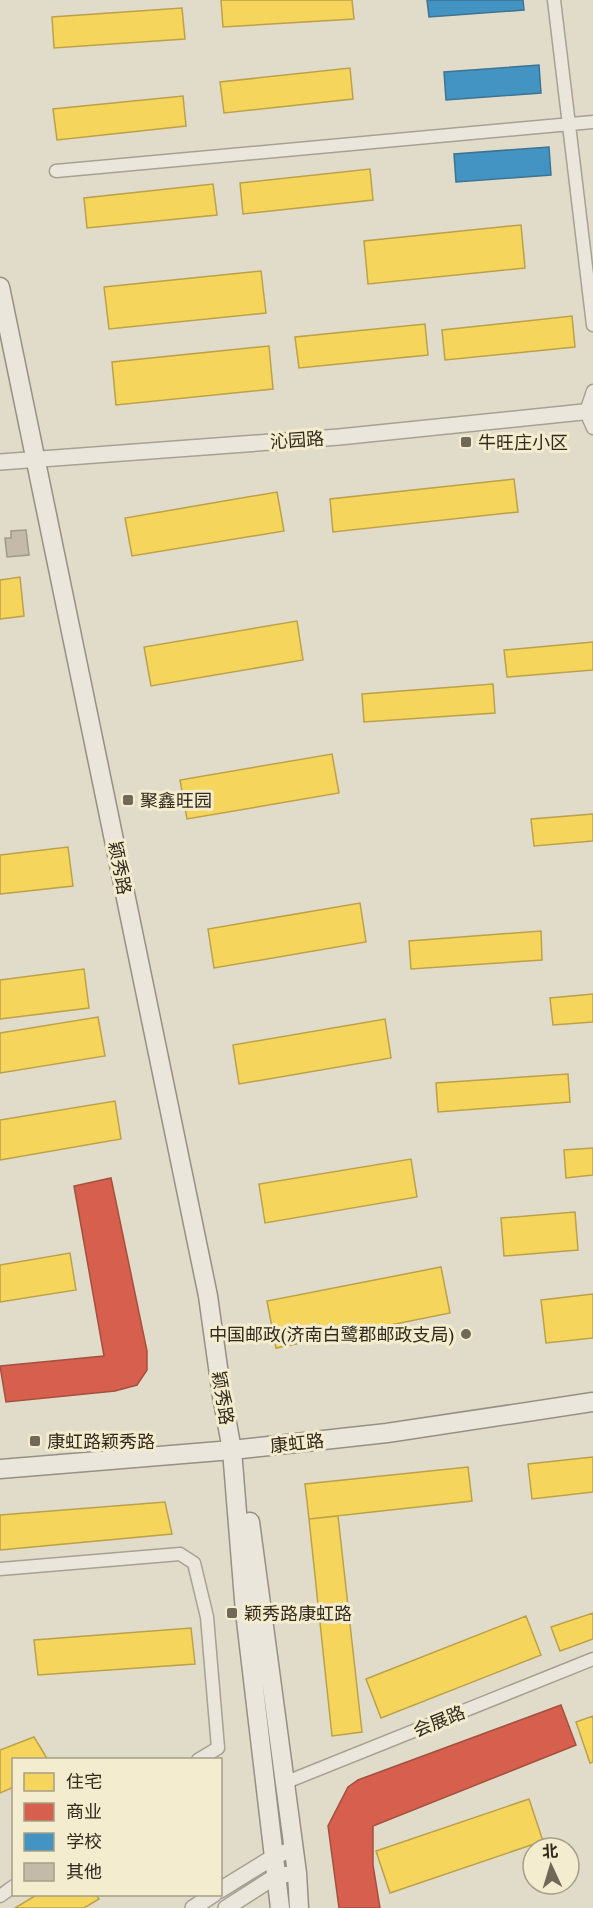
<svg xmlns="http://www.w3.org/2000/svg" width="593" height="1908" font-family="Lora,'Noto Sans SC',serif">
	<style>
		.homes { fill: #f6d55c; stroke: #bca149; stroke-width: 1.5 }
		.shops { fill: #d6604d; stroke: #a5503e; stroke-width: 1.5 }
		.schools { fill: #4393c3; stroke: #3e7391; stroke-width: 1.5 }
		.building { fill: #c4baaa; stroke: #a09889; stroke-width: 1.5 }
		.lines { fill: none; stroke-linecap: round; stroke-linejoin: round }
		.minor-casing { stroke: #a6a193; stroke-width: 15 }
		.tertiary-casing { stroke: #a6a193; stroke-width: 18 }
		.secondary-casing { stroke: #959083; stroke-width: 21 }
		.minor { stroke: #eae6db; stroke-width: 12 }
		.tertiary { stroke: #eae6db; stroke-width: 15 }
		.secondary { stroke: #eae6db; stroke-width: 18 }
		.poi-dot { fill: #706859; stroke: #f3ecce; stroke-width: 2 }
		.labels { text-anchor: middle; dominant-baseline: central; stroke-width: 6; stroke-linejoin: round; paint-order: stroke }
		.street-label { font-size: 18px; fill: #33291c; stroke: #f3ecce }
		.poi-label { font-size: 18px; fill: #33291c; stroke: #f3ecce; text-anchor: start }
	</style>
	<rect width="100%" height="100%" fill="#e1dcc9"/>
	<path class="homes" d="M221 0H352L354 19 223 27Z
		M182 8 185 39 54 48 52 17Z
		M350 68 353 99 224 113 220 82Z
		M183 96 186 126 57 140 53 109Z
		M370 169 373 200 243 214 240 183Z
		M213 184 217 215 87 228 84 198Z
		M521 225 525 268 368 284 364 241Z
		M261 271 266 313 109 329 104 287Z
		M572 316 575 347 445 360 442 330Z
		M425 324 428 355 299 368 295 337Z
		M269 346 273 389 116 405 112 362Z
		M514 479 518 512 333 532 330 499Z
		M277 492 284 531 132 556 125 518Z
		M20 577 24 616 0 619V580Z
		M297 621 303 660 151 686 144 647Z
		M593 642V670L507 677 504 650Z
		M493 684 495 713 364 722 362 694Z
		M332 754 339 793 187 819 180 780Z
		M593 814V841L534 846 531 819Z
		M68 847 73 886 0 894V855Z
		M360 903 366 942 214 968 208 929Z
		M541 931 542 960 411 969 409 941Z
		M84 969 89 1008 0 1019V980Z
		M593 994V1022L553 1025 550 998Z
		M98 1017 105 1056 0 1073V1033Z
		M385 1019 391 1058 239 1084 233 1045Z
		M568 1074 570 1102 438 1112 436 1083Z
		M115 1101 121 1139 0 1160V1120Z
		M593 1148V1175L566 1178 564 1150Z
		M411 1159 417 1197 265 1223 259 1184Z
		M575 1212 578 1250 504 1256 501 1218Z
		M70 1253 76 1290 0 1302V1265Z
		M441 1267 450 1313 276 1348 267 1301Z
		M593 1294V1338L546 1343 541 1300Z
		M593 1457V1492L532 1499 528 1464Z
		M468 1467 472 1501 309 1519 305 1484Z
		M165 1502 172 1534 0 1550V1515Z
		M338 1516 362 1732 332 1736 309 1519Z
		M593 1613V1639L560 1651 551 1627Z
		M526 1616 541 1655 381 1718 366 1679Z
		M191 1628 195 1664 38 1675 34 1640Z
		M593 1716V1762L590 1763 576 1722Z
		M34 1737 48 1760H14V1787L0 1793V1750Z
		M529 1799 543 1841 390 1893 376 1851Z
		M38 1894H96L99 1899 84 1908H15Z"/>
	<path class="shops" d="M111 1178 147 1351V1370L137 1385 115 1391 6 1402 0 1366 104 1356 74 1186Z
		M561 1705 576 1745 373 1826V1865L380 1908H339L328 1826 348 1787 358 1780Z"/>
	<path class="schools" d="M427 0H523L524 10 429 17Z
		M539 65 541 93 446 100 444 72Z
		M549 147 551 175 456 182 454 154Z"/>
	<path class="building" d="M26 530 29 555 7 557 5 538H11V531Z"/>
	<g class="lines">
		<defs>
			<path id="minor" d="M554 0 593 325
				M56 171 593 122
				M593 391 586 412 593 428
				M0 1569 180 1554 194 1563 207 1617 218 1748 198 1760
				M284 1783 593 1659
				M0 1896 14 1886"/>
			<path id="tertiary" d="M0 462 339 437 593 411
				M220 1890 275 1856 293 1849
				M193 1908 214 1894
				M226 1908 276 1876 297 1873"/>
			<path id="secondary" d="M0 287 208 1296 222 1396 232 1450 245 1612 280 1908
				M0 1469 232 1450 387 1433 593 1402
				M250 1522 297 1873 299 1908"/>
		</defs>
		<use href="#minor" class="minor-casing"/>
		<use href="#tertiary" class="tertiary-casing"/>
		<use href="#secondary" class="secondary-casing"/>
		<use href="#minor" class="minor"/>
		<use href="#tertiary" class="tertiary"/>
		<use href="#secondary" class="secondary"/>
	</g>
	<g class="poi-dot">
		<rect x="460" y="436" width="12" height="12" rx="3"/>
		<rect x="122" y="794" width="12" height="12" rx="3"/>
		<circle cx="466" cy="1334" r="6"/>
		<rect x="29" y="1435" width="12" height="12" rx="3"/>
		<rect x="226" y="1607" width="12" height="12" rx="3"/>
	</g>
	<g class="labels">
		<g class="street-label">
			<text transform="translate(297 440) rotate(-4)">沁园路</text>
			<text transform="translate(120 868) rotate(79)">颖秀路</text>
			<text transform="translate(223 1398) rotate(81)">颖秀路</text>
			<text transform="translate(297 1443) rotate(-6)">康虹路</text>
			<text transform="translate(439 1721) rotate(-22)">会展路</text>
		</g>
		<g class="poi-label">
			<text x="478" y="442">牛旺庄小区</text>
			<text x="140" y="800">聚鑫旺园</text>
			<text x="454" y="1334" text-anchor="end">中国邮政(济南白鹭郡邮政支局)</text>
			<text x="47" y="1441">康虹路颖秀路</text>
			<text x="244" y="1613">颖秀路康虹路</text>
		</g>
	</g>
	<rect x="12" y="1758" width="210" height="138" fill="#f3ecce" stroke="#a69e87" stroke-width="1.5"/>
	<rect x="24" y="1773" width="30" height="18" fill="#f6d55c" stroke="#a69e87" stroke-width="1.5"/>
	<text x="66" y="1788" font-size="18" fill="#33291c">住宅</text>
	<rect x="24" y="1803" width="30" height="18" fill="#d6604d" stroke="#a69e87" stroke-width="1.5"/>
	<text x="66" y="1818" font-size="18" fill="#33291c">商业</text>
	<rect x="24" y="1833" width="30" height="18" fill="#4393c3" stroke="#a69e87" stroke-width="1.5"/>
	<text x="66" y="1848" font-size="18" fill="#33291c">学校</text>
	<rect x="24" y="1863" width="30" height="18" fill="#c4baaa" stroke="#a69e87" stroke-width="1.5"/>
	<text x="66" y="1878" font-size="18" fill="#33291c">其他</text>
	<g transform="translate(551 1866) rotate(356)"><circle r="28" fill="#f3ecce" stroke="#a69e87" stroke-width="1.5"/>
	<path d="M0-4.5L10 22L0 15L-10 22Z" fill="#706859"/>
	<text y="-9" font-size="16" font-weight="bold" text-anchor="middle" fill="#33291c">北</text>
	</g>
</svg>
